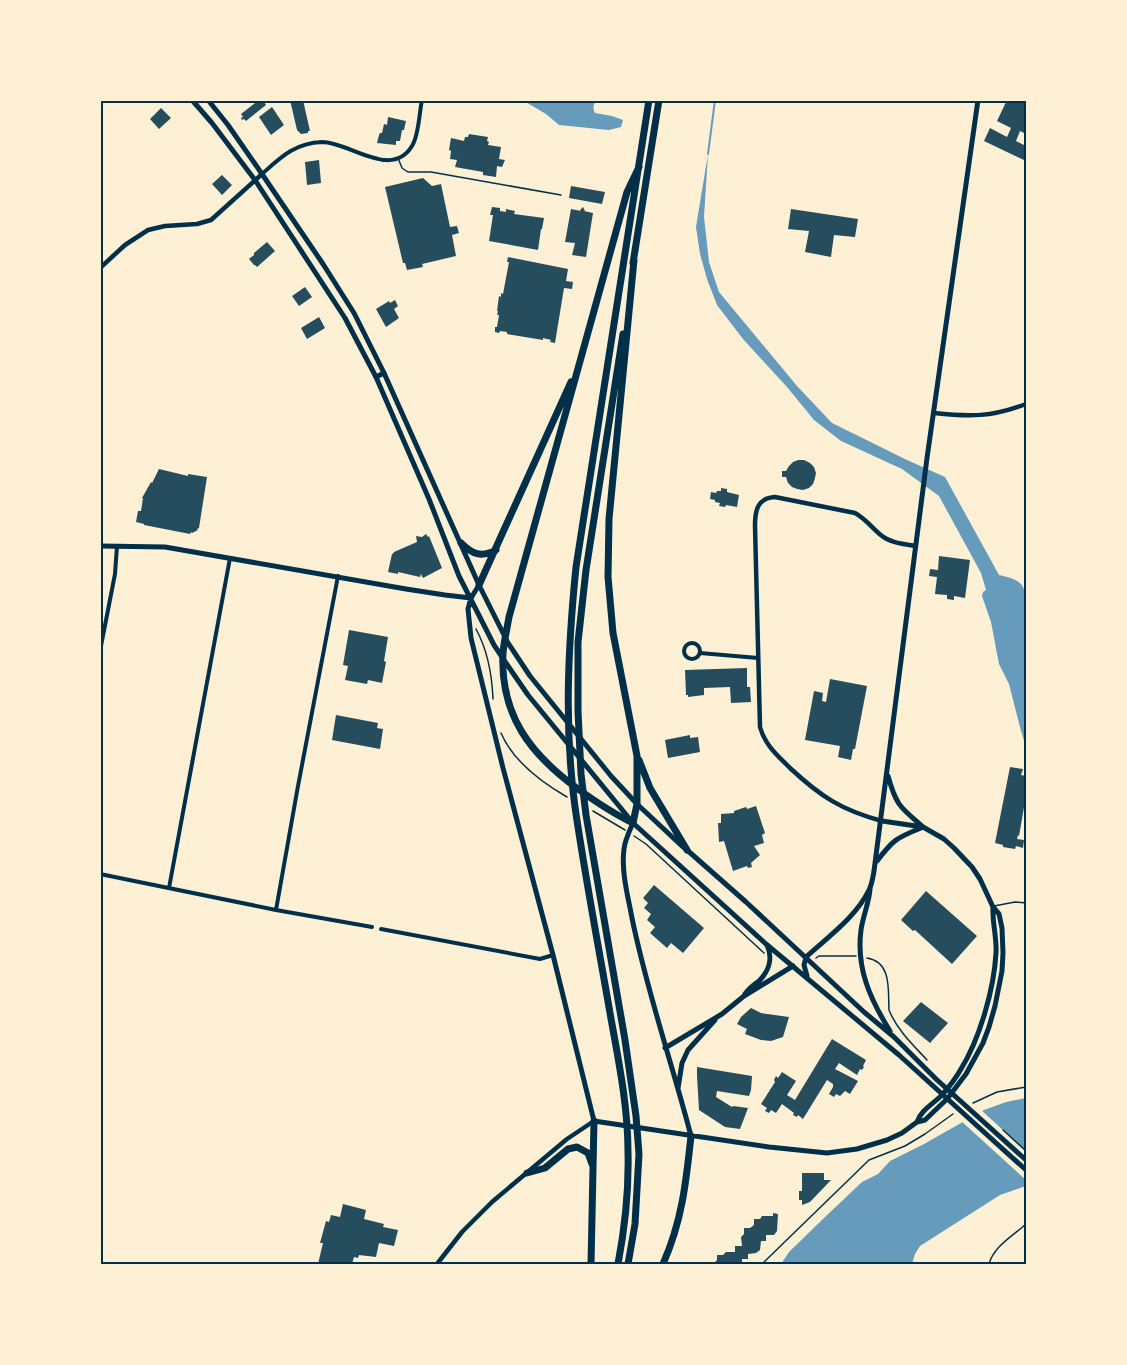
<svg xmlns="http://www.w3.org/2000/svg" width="1127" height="1365" font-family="'IBM Plex Sans',sans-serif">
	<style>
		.water { fill: #669bbc }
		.pier { fill: #fdf0d5 }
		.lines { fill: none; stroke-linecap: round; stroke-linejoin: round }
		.stream { stroke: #669bbc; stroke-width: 2 }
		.building { fill: #264d5e }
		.path { stroke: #003049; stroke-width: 1.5 }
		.service { stroke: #003049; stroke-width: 1.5 }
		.minor { stroke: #003049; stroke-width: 4 }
		.tertiary { stroke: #003049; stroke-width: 4.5 }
		.secondary { stroke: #003049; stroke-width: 5 }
		.primary { stroke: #003049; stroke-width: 5 }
		.motorway { stroke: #003049; stroke-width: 7 }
		.neatline { fill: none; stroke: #003049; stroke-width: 2 }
	</style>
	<rect width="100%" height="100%" fill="#fdf0d5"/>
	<path class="water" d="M524 101H599L595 102C593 106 593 109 595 113L612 116 623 120 621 127 609 130 559 125 546 114Z
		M708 154 704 217 709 262 719 292 797 386 832 423 907 460 945 477 999 575C1011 578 1025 580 1025 596 1025 603 1024 605 1026 611V745L1024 741 1020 727 1009 684 999 664 991 622 982 596 983 592 986 590 981 573 939 496 902 469 841 441 814 420 787 387 743 339 717 305 707 279 700 254 696 227Z
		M1026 1098V1186L1000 1195 920 1246 915 1254 912 1264H781L789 1252 824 1218 862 1182 878 1174 890 1161 924 1144 984 1110 1006 1102Z"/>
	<path class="pier" d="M980 1109 1026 1151V1180L960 1120Z"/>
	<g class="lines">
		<path class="stream" d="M708 154 715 100"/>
	</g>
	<path class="building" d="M259 100H263L266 105 246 121 244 119 242 120 241 118 243 117 241 114Z
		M290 100H303L310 131H308V133L301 134 297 130Z
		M1007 100H1026V134L1020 131 1016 141 1026 146V161L984 141 990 128 1007 137 1011 128 997 121Z
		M272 107 284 125 271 135 259 117Z
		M161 108 171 118 159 129 150 119Z
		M388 117 406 121 404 130H402L400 141H396V145L377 143 379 135 380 133H382L384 124 387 125Z
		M469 134 488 137 487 141 489 142 488 145 501 147 499 159 505 160 502 167 497 166 496 177 483 175V172L455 167 457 160 450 159 451 151 449 150 451 138 464 141 465 137H468Z
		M319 160 321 183 307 185 305 162Z
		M222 175 232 185 222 195 212 184Z
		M423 178 432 186 441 184 450 227 457 226 459 233 452 235 456 256 422 264 423 267 407 270 405 263H403L385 187Z
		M571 186 605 192 602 204 569 198Z
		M492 207 500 208V211L506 212V209L515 211 514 214 544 218 542 229H541L538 250 489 241 493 215H490Z
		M583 207 585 211H584L593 213 586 257 572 255 575 243 565 242 571 209 581 211 580 210Z
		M791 209 858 219 855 237 834 235 831 257 805 252 809 231 788 229Z
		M267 242 275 251 257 267 255 265H254L249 259 254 255V253Z
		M508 257 568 269 566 281 573 282 572 289 564 288 555 343 550 342 551 340 543 338V340L507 334V332L500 331 499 333 495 332V327H497L499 315H497L498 311H497L499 296 501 297V293L503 294 509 262H507Z
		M305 287 312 297 299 306 292 296Z
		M395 300 398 306 394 309 399 318 386 327 376 309 389 301 390 303Z
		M319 317 325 328 307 339 301 328Z
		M798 460H804L810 463 814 467 816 473 815 478 813 484 809 488 803 490 797 489 792 487 788 483 786 477H782V471H786L789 466 793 462Z
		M159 469 188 476V474L207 477 199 528 197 529 198 530 192 533 191 532 190 534 144 525V524L136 522 138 511H141L143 498H142L151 482 152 483Z
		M721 488 727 489V492L739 495 737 507 726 505 725 507 719 506 720 503 715 502V500L710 499 711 492 716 493 717 491H721Z
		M426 534 428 537 429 536 442 568 423 578 421 574 420 577 398 572V574L388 572 392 554H393L394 552 417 542 416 536 422 537Z
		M939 556 970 560 965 598 954 596V600L947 599V595L935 594 937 577 929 576 930 569 938 570Z
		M349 630 388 637 384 661 386 662 382 683 368 680 367 684 345 680 348 666 343 665Z
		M747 668V687H750L751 702 731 703 730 687 704 688V695L688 697V695H686L685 670Z
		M830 679 867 686 855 749H853L851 760 838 757 840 746 805 740 814 691 823 693 822 701 826 702Z
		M336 715 378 723 377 728 383 729 380 749 332 740Z
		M690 735V738L698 737 700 752 668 758 665 740Z
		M1010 767 1023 769 1021 775 1026 776 1024 786H1026V796L1019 836 1018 835 1017 839 1024 840 1023 848 1016 846 1015 849 1003 847V845L995 843Z
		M756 806 765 833 762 835 764 843 754 846 760 855 751 863 752 867 748 868 747 866 733 871 724 841 719 842 718 823H721V814L734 813V811L746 807 747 809Z
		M654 885 704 928 683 953 671 943 667 948 650 933 655 927 647 920 651 914 644 908 648 903 643 898Z
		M926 891 977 936 952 964 915 930 913 931 901 920Z
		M921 1002 948 1023 930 1043 903 1021Z
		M751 1008 761 1013 789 1017 783 1037 771 1041 761 1040 745 1034 747 1029 737 1024 741 1017Z
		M832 1039 866 1060 863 1066 864 1067 862 1070 860 1069 857 1075 839 1063 831 1075 835 1069 858 1081 850 1094 845 1091 840 1096 836 1094 834 1097 829 1094 833 1087V1084L827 1080 803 1119 798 1115 797 1117 793 1115 794 1113 782 1104 776 1113 771 1110 769 1113 765 1111 767 1108 761 1104 775 1082 774 1080 776 1076 778 1078 782 1072 796 1081 787 1095 795 1100Z
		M697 1067 752 1076 751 1090 749 1096 717 1091 716 1097 732 1107 733 1106 748 1108 740 1129 725 1127 699 1110 697 1076Z
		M802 1173H824V1180H831L810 1202 802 1205V1200H799V1191H802Z
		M343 1204 366 1210 364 1219 384 1224 383 1227 398 1230 394 1246 379 1243 376 1257 359 1255 358 1258 354 1257 352 1264H318L323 1243H320L326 1221 329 1222 331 1215 340 1217Z
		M773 1213 778 1214 777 1231 774 1235H766V1241H761L760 1250 756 1253 748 1254V1259H742V1264H713L717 1260V1255H723L726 1252H735V1246H742L741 1237 744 1234V1228H750L754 1225V1219H760L762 1216H773Z"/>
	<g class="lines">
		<path class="path" d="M476 629C488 651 492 674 493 699
			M501 733C513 761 541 782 567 797
			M593 811 625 830
			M634 836 646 844 764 953
			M816 958 819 956H856
			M867 958C892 962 888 990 889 1010 897 1030 913 1045 927 1060
			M973 1103 997 1092 1026 1087
			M1003 1130 1026 1151
			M762 1264 869 1160 905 1146 925 1134 953 1114
			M989 1264C994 1246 1013 1236 1026 1224"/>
		<path class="service" d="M398 158 402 168 408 172H431L561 195
			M994 906 1015 902 1026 903"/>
		<path class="minor" d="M262 174C281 157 295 143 322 142 350 142 391 180 412 146 419 135 419 114 422 100
			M684 651a8 8 0 1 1 16 0a8 8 0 1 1-16 0Z
			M100 651 115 574 117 546
			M700 653 758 658
			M100 874 276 910 372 927
			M169 888 230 558
			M276 910 298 786 338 576
			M381 929 540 959 553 955"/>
		<path class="tertiary" d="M100 268 125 245 148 230 165 226 197 224 211 220 262 174
			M934 413C971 417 991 417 1026 404
			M882 821C841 810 820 796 790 768 777 755 765 745 760 727L755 526C755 511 757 498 775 497L855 513C866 519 872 528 882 536 891 543 904 544 915 546
			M437 1264 462 1232 492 1202 567 1139 594 1121"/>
		<path class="secondary" d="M192 100 212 123 255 180 345 318 376 377 429 499 459 576 494 645 508 666 528 695 633 823C629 832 625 840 624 849 621 872 628 896 632 918 647 992 672 1063 691 1136
			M208 100 228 125 262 174 323 264 354 313 384 373 479 585 508 643 530 676 611 776 637 804 683 847
			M100 546 165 547 406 589 445 595 471 598
			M471 598 468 609 471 638 503 768 553 955 594 1121 769 1147 827 1153 857 1149 887 1140 902 1133 917 1122 925 1120 947 1099 966 1074 983 1043 989 1027 995 1006 1002 971 1003 953 1002 928 999 914 993 907 980 879 972 867 954 848 944 839 923 827 882 821
			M888 776C896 805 900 807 922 826
			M877 861C893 840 896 838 921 828
			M806 957C828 937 856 917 869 890 872 884 873 877 874 871L927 458 978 100
			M745 994C749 988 753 985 759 981 769 971 773 958 767 945
			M665 1048 722 1014 744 996 793 966
			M678 1088 682 1063 688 1050 715 1020
			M917 1122C921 1110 933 1104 942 1095 949 1087 956 1078 961 1069 980 1038 994 989 996 953 997 938 992 922 993 907"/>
		<path class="primary" d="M376 377 384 373
			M471 598 479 585
			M633 823 766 944 899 1055 1026 1170
			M687 850 746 902 864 1012 894 1037 936 1079 1026 1160
			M870 889C869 903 863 916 861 930 856 968 870 999 890 1031
			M806 957 804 965 807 976"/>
		<path class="motorway" d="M634 260 609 519 608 577 613 633 637 756V804L633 823C612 813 596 802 578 789 530 754 500 715 503 653 504 641 507 629 509 617L627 192 639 167
			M633 263 659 100
			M623 334 586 570 578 642V711L581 774 586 815 625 1040 636 1116 639 1154 635 1224 628 1264
			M461 543C472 554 481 558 496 550
			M479 585 571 382
			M639 760 650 788 687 850
			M527 1173 545 1168 568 1149 577 1147 588 1153 592 1164
			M591 1264 594 1121
			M618 1264C625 1227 629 1190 628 1152 628 1105 618 1058 610 1013 598 944 585 876 575 807 564 727 568 647 576 567L649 100
			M663 1264C682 1221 686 1183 691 1136"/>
	</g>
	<rect width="1127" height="1365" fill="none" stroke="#fdf0d5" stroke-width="204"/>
	<rect x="102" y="102" width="923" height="1161" class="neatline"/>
</svg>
